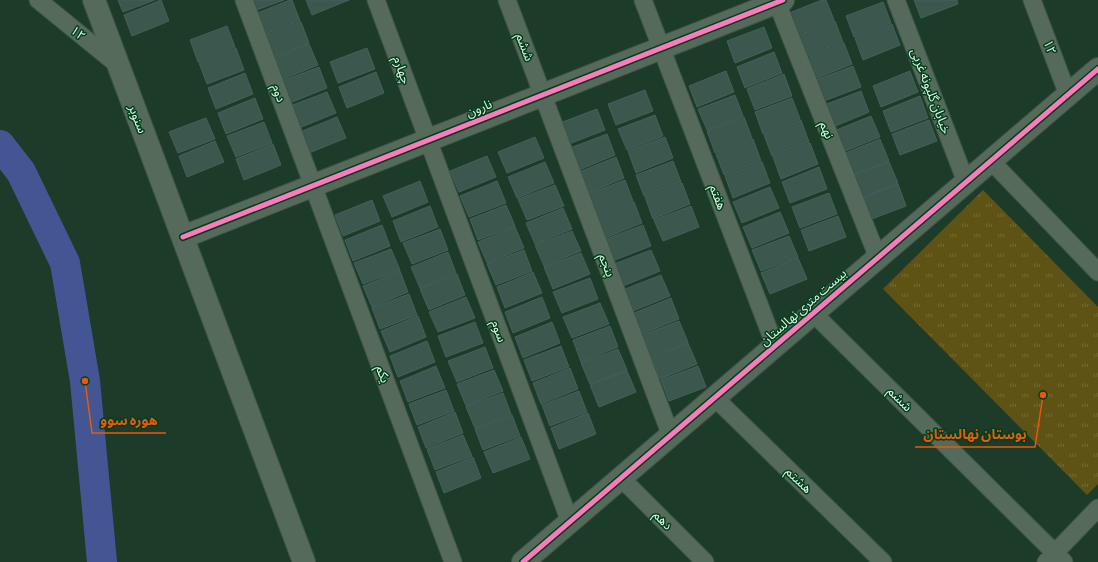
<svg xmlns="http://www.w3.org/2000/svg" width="1098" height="562" font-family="'Asap Condensed','Noto Sans Arabic',sans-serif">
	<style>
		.park { fill: url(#park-tufts) }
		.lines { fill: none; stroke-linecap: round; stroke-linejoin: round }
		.river { stroke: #435593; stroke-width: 30 }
		.building { fill: #3c574e; stroke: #43615c }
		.street-casing { stroke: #3d5545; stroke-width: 19 }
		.secondary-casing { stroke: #3d5545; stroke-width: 24 }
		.street { stroke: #556a5b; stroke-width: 17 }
		.secondary { stroke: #556a5b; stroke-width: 22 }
		.cycleway-casing { stroke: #003e1c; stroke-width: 8 }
		.cycleway { stroke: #fd7abc; stroke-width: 5 }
		.labels { text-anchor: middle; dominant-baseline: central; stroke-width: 3; stroke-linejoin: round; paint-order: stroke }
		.street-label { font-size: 13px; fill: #dbf7e1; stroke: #003e1c }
		.leader { fill: none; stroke: #e8590c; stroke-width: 1.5 }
		.callout-dot { fill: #e8590c; stroke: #003e1c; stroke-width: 1.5 }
		.callout-label { font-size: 14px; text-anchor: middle; font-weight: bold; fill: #e8590c; stroke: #003e1c; stroke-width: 3; stroke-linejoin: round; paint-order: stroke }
	</style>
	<defs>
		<pattern id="park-tufts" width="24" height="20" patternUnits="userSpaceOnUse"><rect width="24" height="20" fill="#5e5215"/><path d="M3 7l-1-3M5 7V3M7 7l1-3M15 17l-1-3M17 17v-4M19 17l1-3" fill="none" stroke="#746c37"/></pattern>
	</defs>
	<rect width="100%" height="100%" fill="#1c3c29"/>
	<path class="park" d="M983 190 1098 307V484L1087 495 883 289Z"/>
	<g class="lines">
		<path class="river" d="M0 145 21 172 65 263 85 381 102 562"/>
	</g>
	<path class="building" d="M118 0H155L123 12Z
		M161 0 169 21 132 36 124 15Z
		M250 0H284L254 11Z
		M290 0H292L300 21 263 35 255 14Z
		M306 0H349L312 15Z
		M822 0H826L834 20 797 34 789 13Z
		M914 0H957L958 4 921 18Z
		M883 2 891 23 854 37 846 16Z
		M835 21 843 42 806 57 798 35Z
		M301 22 309 43 272 58 264 36Z
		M892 24 900 45 863 60 855 38Z
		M227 26 235 47 198 62 190 40Z
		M764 27 772 48 735 63 727 41Z
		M844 43 852 64 815 79 807 58Z
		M309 44 318 65 281 80 273 59Z
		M236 48 244 70 207 84 199 63Z
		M367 48 375 69 338 83 330 62Z
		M774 52 782 73 745 88 737 67Z
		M853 66 861 87 824 101 816 80Z
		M319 67 327 88 290 103 282 81Z
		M726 71 734 92 697 107 689 86Z
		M910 71 918 92 881 107 873 86Z
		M376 72 384 93 347 108 339 87Z
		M245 73 253 94 216 109 208 88Z
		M784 74 792 96 755 110 747 89Z
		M645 90 653 111 616 125 608 104Z
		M861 91 869 112 833 127 824 105Z
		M327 92 336 113 299 128 290 106Z
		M735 95 743 116 707 130 698 109Z
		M920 96 928 118 891 132 883 111Z
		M255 98 263 119 226 134 218 113Z
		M792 98 800 119 763 134 755 112Z
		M597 109 605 130 569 144 560 123Z
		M655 115 663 136 627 150 618 129Z
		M871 116 880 137 843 152 834 131Z
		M337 117 346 138 309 153 300 132Z
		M744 117 752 138 715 153 707 131Z
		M206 118 215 139 178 153 169 132Z
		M801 120 809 142 772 156 764 135Z
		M929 120 937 141 900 155 892 134Z
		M264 122 272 143 236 157 227 136Z
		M607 134 615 155 579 170 570 148Z
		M535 137 544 158 507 173 498 152Z
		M665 137 673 158 636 173 628 151Z
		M753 139 761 161 724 175 716 154Z
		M880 139 889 161 852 175 843 154Z
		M215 141 224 162 187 177 179 156Z
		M810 143 818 164 781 179 773 157Z
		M273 144 281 165 244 180 236 159Z
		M487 156 496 177 459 192 450 171Z
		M616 157 624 178 588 193 579 172Z
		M673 161 681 182 644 196 636 175Z
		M545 162 554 183 517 198 508 177Z
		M762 162 770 183 733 198 725 176Z
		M889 162 898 183 861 198 852 176Z
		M819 167 827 189 790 203 782 182Z
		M625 180 633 201 596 216 588 194Z
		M420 181 428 202 392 217 383 196Z
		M497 181 506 203 469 217 460 196Z
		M682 183 690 204 653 219 645 197Z
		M898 184 906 206 869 220 861 199Z
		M555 185 564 206 527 220 518 199Z
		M770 187 779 208 742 223 733 202Z
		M829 193 837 214 800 228 792 207Z
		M372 200 380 221 343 236 335 215Z
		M634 202 642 223 605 238 597 217Z
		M506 205 515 226 478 240 470 219Z
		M430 206 438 227 401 242 393 221Z
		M691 206 699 227 663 241 654 220Z
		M563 208 572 229 535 244 526 223Z
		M780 212 789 233 752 248 743 227Z
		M838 216 846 237 809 251 801 230Z
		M382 225 390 246 353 261 345 240Z
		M643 225 651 246 615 260 606 239Z
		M515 227 524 248 487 263 478 242Z
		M440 229 448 250 412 264 403 243Z
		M572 231 581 251 544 266 535 245Z
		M789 236 798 257 761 271 752 250Z
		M391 249 400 270 363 284 354 263Z
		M524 250 532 271 496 285 487 264Z
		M651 250 660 271 623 286 614 264Z
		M448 252 456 273 420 288 411 267Z
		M581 253 590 274 553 289 544 267Z
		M798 258 807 279 770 294 761 273Z
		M400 271 408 292 372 307 363 286Z
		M533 272 542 293 505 308 497 287Z
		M457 274 465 295 429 310 420 289Z
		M661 275 670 296 633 311 625 289Z
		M590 278 598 299 562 313 553 292Z
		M409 294 417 315 380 329 372 308Z
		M466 297 475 318 438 332 429 312Z
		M542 297 550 318 513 333 505 312Z
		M671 298 679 319 642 334 634 313Z
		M600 303 609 324 572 338 563 317Z
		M418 316 426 337 390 352 381 331Z
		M679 321 688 342 651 357 643 335Z
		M475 322 483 343 446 357 438 336Z
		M552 322 560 343 523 358 515 337Z
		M610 326 618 347 581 362 573 340Z
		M427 341 435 362 398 377 390 356Z
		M688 343 697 364 660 379 652 358Z
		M561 346 569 367 532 381 524 360Z
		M485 347 493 368 457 382 448 361Z
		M618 349 627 370 590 384 581 363Z
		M436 366 445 388 408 402 400 381Z
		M698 366 706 387 669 401 661 380Z
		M570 368 578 389 541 404 533 383Z
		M494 370 503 391 466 406 457 384Z
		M627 371 636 392 599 407 590 385Z
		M446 390 454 411 417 425 409 404Z
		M579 391 587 412 550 426 542 405Z
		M503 393 511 414 475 428 466 407Z
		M455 412 463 433 426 448 418 427Z
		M588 413 596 434 559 449 551 428Z
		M512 415 520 436 483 450 475 429Z
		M463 435 472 456 435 470 427 449Z
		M521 437 530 459 493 473 484 452Z
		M473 457 481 478 444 493 436 472Z"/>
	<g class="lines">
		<defs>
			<path id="street" d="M38 0 119 66
				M244 0 453 562
				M376 0 570 522
				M507 0 671 436
				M643 0 775 346
				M776 0 878 258
				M896 0 966 182
				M1032 0 1068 95
				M991 161 1098 272
				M813 313 1064 562
				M715 398 883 562
				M621 478 705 562
				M1046 562 1098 508"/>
			<path id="secondary" d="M94 0 304 562
				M183 237 783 0
				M523 562 1098 69"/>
		</defs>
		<use href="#street" class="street-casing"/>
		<use href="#secondary" class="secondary-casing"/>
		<use href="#street" class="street"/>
		<use href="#secondary" class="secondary"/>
		<defs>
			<path id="cycleway" d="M183 237 783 0
				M523 562 1098 69"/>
		</defs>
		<use href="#cycleway" class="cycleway-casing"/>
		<use href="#cycleway" class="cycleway"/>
	</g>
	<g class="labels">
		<g class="street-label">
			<text transform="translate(78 33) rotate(39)">۱۲</text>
			<text transform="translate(525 47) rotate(69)">ششم</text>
			<text transform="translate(1050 47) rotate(69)">۱۲</text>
			<text transform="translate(402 70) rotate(70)">چهارم</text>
			<text transform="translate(931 91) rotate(69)">خیابان گلپونه غربی</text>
			<text transform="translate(279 93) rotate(70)">دوم</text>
			<text transform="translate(479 108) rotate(-22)">نارون</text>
			<text transform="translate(138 119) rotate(69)">سنوبر</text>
			<text transform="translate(827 130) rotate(68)">نهم</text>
			<text transform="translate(718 197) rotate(69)">هفتم</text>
			<text transform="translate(607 265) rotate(69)">پنجم</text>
			<text transform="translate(803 307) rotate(-41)">بیست متری نهالستان</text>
			<text transform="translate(499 331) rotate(70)">سوم</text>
			<text transform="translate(383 374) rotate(70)">یکم</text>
			<text transform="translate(900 399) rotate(45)">ششم</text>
			<text transform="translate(799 480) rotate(44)">هشتم</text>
			<text transform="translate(663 520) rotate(45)">دهم</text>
		</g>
	</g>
	<path class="leader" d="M85 381L92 433H166M1043 395L1035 447H915"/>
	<g class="callout-dot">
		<circle cx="85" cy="381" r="4"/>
		<circle cx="1043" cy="395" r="4"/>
	</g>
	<g class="callout-label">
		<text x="129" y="425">هوره سوو</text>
		<text x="975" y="439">بوستان نهالستان</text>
	</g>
</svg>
